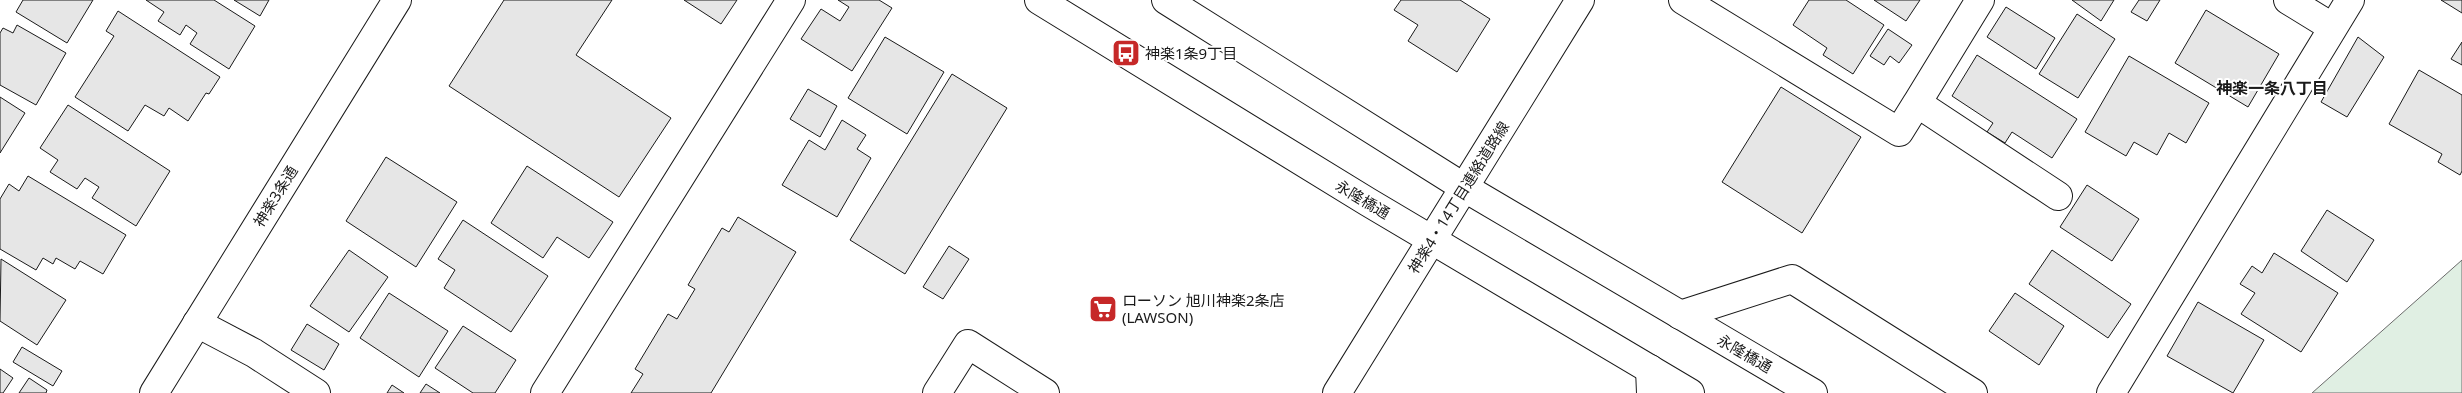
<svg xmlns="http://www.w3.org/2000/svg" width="2462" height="393" font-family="'Noto Sans','Noto Sans JP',sans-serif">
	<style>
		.green { fill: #e0efe3; stroke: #6a6a6a }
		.building { fill: #e6e6e6; stroke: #1a1a1a }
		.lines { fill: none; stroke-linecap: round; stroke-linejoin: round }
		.street-casing { stroke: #1a1a1a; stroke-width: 30 }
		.secondary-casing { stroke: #1a1a1a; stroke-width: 30 }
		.primary-casing { stroke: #1a1a1a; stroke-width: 30 }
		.street { stroke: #fff; stroke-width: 28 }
		.secondary { stroke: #fff; stroke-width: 28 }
		.primary { stroke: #fff; stroke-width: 28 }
		.labels { text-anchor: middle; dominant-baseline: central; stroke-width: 4; stroke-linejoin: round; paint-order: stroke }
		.poi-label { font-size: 15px; fill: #1a1a1a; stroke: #fff; text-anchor: start }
		.street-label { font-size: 15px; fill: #1a1a1a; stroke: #fff }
		.neighbourhood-label { font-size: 16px; font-weight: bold; fill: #1a1a1a; stroke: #fff }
	</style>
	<rect width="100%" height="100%" fill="#fff"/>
	<path class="green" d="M2462 260V393H2312Z"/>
	<path class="building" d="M23 0H93L67 43 16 12Z
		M146 0H214L255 26 229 69 190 44 197 33 186 25 180 35 158 21 164 12Z
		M234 0H269L260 16Z
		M504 0H612L576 55 671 118 619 197 449 86Z
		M684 0H737L721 24Z
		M838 0H879L892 8 852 71 801 39 821 9 840 21 849 7Z
		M1401 0H1460L1490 19 1457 72 1408 41 1418 25 1394 10Z
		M1809 0H1846L1884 25 1853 74 1823 55 1827 48 1793 25Z
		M1874 0H1920L1906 21Z
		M2072 0H2114L2101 21Z
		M2139 0H2160L2147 21 2131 12Z
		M2441 0H2462V13Z
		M2006 7 2055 38 2036 69 1987 37Z
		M2206 10 2279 54 2248 107 2175 63Z
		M118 11 220 77 209 94 206 93 188 121 169 108 164 116 145 105 128 131 75 97 114 36 106 31Z
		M2077 14 2115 39 2078 98 2039 74Z
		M17 25 66 53 36 105 0 85V33L3 28 13 33Z
		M1888 29 1912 45 1899 63 1890 56 1884 65 1870 56Z
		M885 37 944 72 907 134 848 98Z
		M2358 37 2384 57 2347 117 2321 102Z
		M2462 42V65L2451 59Z
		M1977 55 2077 119 2052 158 2012 132 2005 143 1987 132 1993 123 1952 96Z
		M2129 56 2209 103 2186 143 2169 133 2157 155 2134 142 2126 156 2085 132Z
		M2419 70 2462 95V171L2460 175 2438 162 2442 154 2389 124Z
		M952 74 1007 108 905 274 850 240Z
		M1781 87 1861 137 1802 233 1722 182Z
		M808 89 837 106 820 137 790 119Z
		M0 97 25 113 0 153Z
		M68 105 170 171 136 226 92 198 99 187 85 178 77 189 50 172 58 160 40 148Z
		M842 120 866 135 857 149 871 158 837 217 782 185 809 140 825 150Z
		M386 157 457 202 416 267 346 221Z
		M527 166 613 222 589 258 557 237 543 258 491 223Z
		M28 176 126 235 103 274 80 261 75 269 56 258 53 264 43 258 36 270 0 249V199L9 184 19 191Z
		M2087 185 2139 219 2112 261 2060 227Z
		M2327 210 2374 240 2347 282 2301 251Z
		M738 217 796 252 711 393H631L643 374 635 369 668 314 677 319 695 289 688 285 722 228 729 232Z
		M463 220 548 276 511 332 444 288 455 270 438 259Z
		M949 246 969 259 943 299 923 287Z
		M349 250 388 277 349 332 310 306Z
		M2052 250 2131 304 2108 338 2029 284Z
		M2274 253 2338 293 2301 352 2241 314 2255 293 2240 284 2252 266 2262 273Z
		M1 259 66 300 37 345 0 321Z
		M389 293 448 331 419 377 360 338Z
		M2015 293 2064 326 2039 365 1989 331Z
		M2198 302 2264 340 2233 393 2167 356Z
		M307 324 339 344 324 370 291 350Z
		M463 326 516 360 495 393H473L435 368Z
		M22 347 62 371 53 386 13 362Z
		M0 369 13 378 3 393H0Z
		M29 378 47 390 46 393H19Z
		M426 384 440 393H420Z
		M392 385 404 393H387Z"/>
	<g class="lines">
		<defs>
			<path id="street" d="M1683 0 1899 132 1917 103
				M1980 0 1917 103 2058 196
				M2288 0 2332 27
				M1680 315 1792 279 1973 393
				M197 323 254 353 316 393
				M1650 369 1651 393
				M545 393 791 0
				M937 393 968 344 1045 393
				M1337 393 1580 0
				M2111 393 2350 0"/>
			<path id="secondary" d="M154 393 397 0"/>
			<path id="primary" d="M1039 0 1368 202 1690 393
				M1166 0 1465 188 1813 393"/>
		</defs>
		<use href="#street" class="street-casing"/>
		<use href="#secondary" class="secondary-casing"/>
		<use href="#primary" class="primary-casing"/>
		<use href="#street" class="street"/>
		<use href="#secondary" class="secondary"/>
		<use href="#primary" class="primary"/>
	</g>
	<defs>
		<symbol id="bus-square" viewBox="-11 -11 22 22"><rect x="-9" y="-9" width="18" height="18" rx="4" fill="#c62828" stroke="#fff"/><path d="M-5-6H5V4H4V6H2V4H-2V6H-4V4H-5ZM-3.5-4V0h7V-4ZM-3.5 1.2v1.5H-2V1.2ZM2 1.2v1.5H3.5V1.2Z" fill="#fff"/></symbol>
		<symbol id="supermarket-square" viewBox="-11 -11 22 22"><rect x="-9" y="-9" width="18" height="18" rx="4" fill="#c62828" stroke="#fff"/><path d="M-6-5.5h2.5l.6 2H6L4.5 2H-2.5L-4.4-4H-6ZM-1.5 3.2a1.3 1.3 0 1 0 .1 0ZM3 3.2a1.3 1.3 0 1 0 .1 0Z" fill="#fff"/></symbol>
	</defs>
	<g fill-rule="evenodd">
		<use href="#bus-square" x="1110" y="37" width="32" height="32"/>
		<use href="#supermarket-square" x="1087" y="293" width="32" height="32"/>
	</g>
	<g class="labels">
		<g class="poi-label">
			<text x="1145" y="53">神楽1条9丁目</text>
			<text x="1122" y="300">ローソン 旭川神楽2条店<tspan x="1122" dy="17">(LAWSON)</tspan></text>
		</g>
		<g class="street-label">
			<text transform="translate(275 196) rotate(-58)">神楽3条通</text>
			<text transform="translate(1458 197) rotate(-58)">神楽4・14丁目連絡道路線</text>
			<text transform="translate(1363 199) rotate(31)">永隆橋通</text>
			<text transform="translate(1745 353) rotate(30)">永隆橋通</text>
		</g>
		<g class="neighbourhood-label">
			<text x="2272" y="88">神楽一条八丁目</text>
		</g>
	</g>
</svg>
